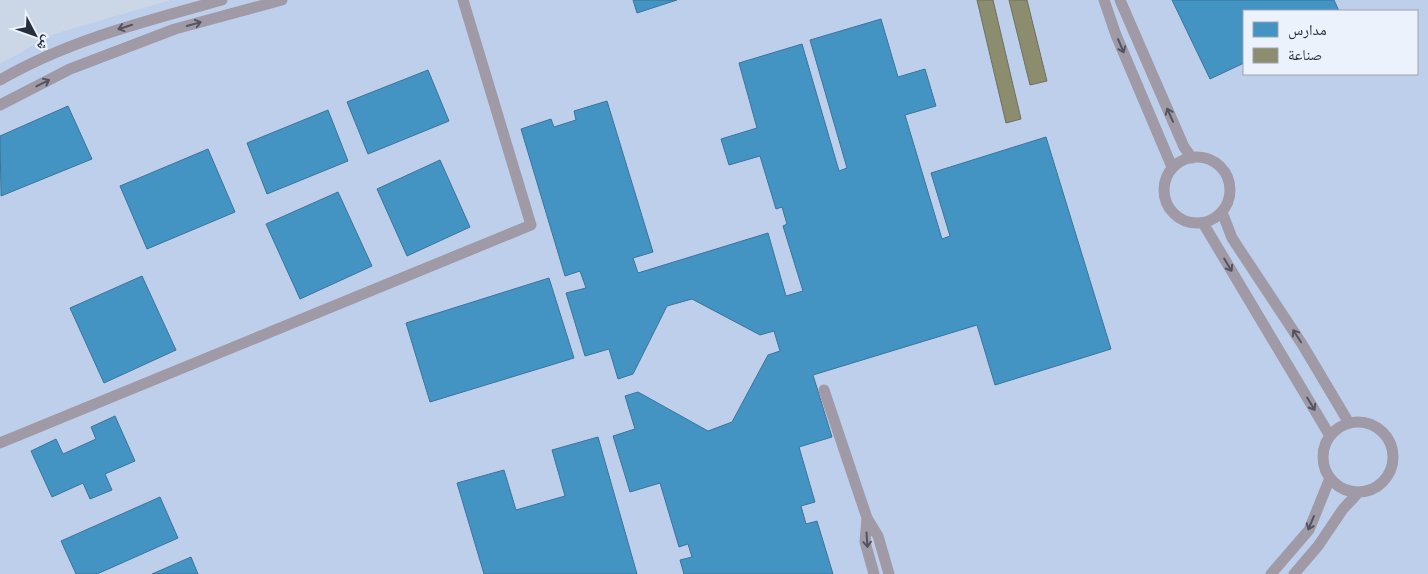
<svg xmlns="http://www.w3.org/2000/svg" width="1428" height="574" font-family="'Roboto Condensed','Noto Naskh Arabic',sans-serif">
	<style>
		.built { fill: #becfec; fill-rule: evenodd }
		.schools { fill: #4393c3; stroke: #3b759a }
		.industry { fill: #8c8c6e; stroke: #6e705f }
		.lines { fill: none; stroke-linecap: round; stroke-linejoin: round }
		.minor { stroke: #a09aa6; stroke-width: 11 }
		.oneway { stroke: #525461 }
	</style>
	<rect width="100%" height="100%" fill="#cbd6e7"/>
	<path class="built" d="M171 0H1428V574H0V64L54 34ZM1244 11H1417V74H1244Z"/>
	<path class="schools" d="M633 0H677L637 13Z
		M1172 0H1334L1339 11H1244V63L1210 79Z
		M881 19 898 77 925 69 936 106 905 115 942 239 950 236 931 173 1046 137 1111 349 995 385 977 325 813 375 832 437 799 447 815 502 801 506 806 524 817 521 833 574H684L680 560 692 557 688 544 679 547 660 483 630 492 613 436 635 429 625 396 638 392 708 431 732 422 768 355 780 351 774 331 760 335 692 299 667 306 633 374 618 379 609 349 585 356 566 293 586 288 580 271 565 276 521 129 551 119 554 127 576 120 574 111 607 101 653 252 633 258 638 273 768 233 786 296 803 291 783 226 787 224 782 207 776 209 760 156 729 165 721 139 757 128 739 63 802 44 839 171 847 168 810 40Z
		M428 70 449 121 368 154 347 102Z
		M68 106 92 159 1 196 0 136Z
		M328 110 348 161 267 194 247 143Z
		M208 149 235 212 147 249 120 186Z
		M440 160 470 227 407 256 377 189Z
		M338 192 372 266 300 299 266 224Z
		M142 276 176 350 104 383 70 308Z
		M549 278 574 358 430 402 406 323Z
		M115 416 135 461 105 474 112 490 90 499 83 483 52 497 31 451 56 439 63 454 96 439 91 427Z
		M598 437 637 574H484L457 483 504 470 516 510 565 496 552 450Z
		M160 497 178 538 97 574H76L61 541Z
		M191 557 198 574H152Z"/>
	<path class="industry" d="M977 0H993L1021 119 1006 123Z
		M1009 0H1027L1047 81 1030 85Z"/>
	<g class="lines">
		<path class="minor" d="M1104 0 1116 35 1172 167
			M1120 0 1184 147 1192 158
			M0 80C69 40 146 21 222 0
			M0 105 70 69 175 29 282 0
			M1164 190a33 33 0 1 1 66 0a33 33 0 1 1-66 0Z
			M1222 212 1232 238 1302 344 1349 423
			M1203 223 1330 436
			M824 390 867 518
			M1323 457a35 35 0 1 1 70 0a35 35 0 1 1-70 0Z
			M0 443 531 225 463 0
			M874 574 865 542 867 518 878 536 889 574
			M1271 574 1309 530 1330 478
			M1294 574 1318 546 1343 509 1359 492"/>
	</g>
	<defs><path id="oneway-shaft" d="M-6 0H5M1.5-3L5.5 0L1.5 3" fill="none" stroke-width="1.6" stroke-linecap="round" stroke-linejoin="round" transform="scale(1.25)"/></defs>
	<g class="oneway">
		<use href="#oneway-shaft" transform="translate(194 24) rotate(-15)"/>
		<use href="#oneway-shaft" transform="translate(125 27) rotate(162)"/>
		<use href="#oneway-shaft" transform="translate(1121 46) rotate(67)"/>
		<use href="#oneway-shaft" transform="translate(43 83) rotate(-27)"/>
		<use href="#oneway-shaft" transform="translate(1170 115) rotate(-114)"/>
		<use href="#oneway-shaft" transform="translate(1228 265) rotate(59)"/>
		<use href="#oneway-shaft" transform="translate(1297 336) rotate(-123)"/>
		<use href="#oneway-shaft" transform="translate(1311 404) rotate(59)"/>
		<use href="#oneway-shaft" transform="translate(1311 523) rotate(113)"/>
		<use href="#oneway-shaft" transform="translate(867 540) rotate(86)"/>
	</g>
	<rect x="1243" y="10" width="175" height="65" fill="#ecf2fc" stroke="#9ea4af"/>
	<rect x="1253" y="22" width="25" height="15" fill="#4393c3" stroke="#9ea4af"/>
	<text x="1288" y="35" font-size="15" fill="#282f3c">مدارس</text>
	<rect x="1253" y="48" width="25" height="15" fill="#8c8c6e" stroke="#9ea4af"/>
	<text x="1288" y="60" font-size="15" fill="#282f3c">صناعة</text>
	<g transform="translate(35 35) rotate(131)" stroke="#ecf2fc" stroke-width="4" paint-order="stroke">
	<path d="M0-4L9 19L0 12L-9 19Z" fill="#282f3c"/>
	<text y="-8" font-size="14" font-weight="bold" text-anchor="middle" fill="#282f3c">ش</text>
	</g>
</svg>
